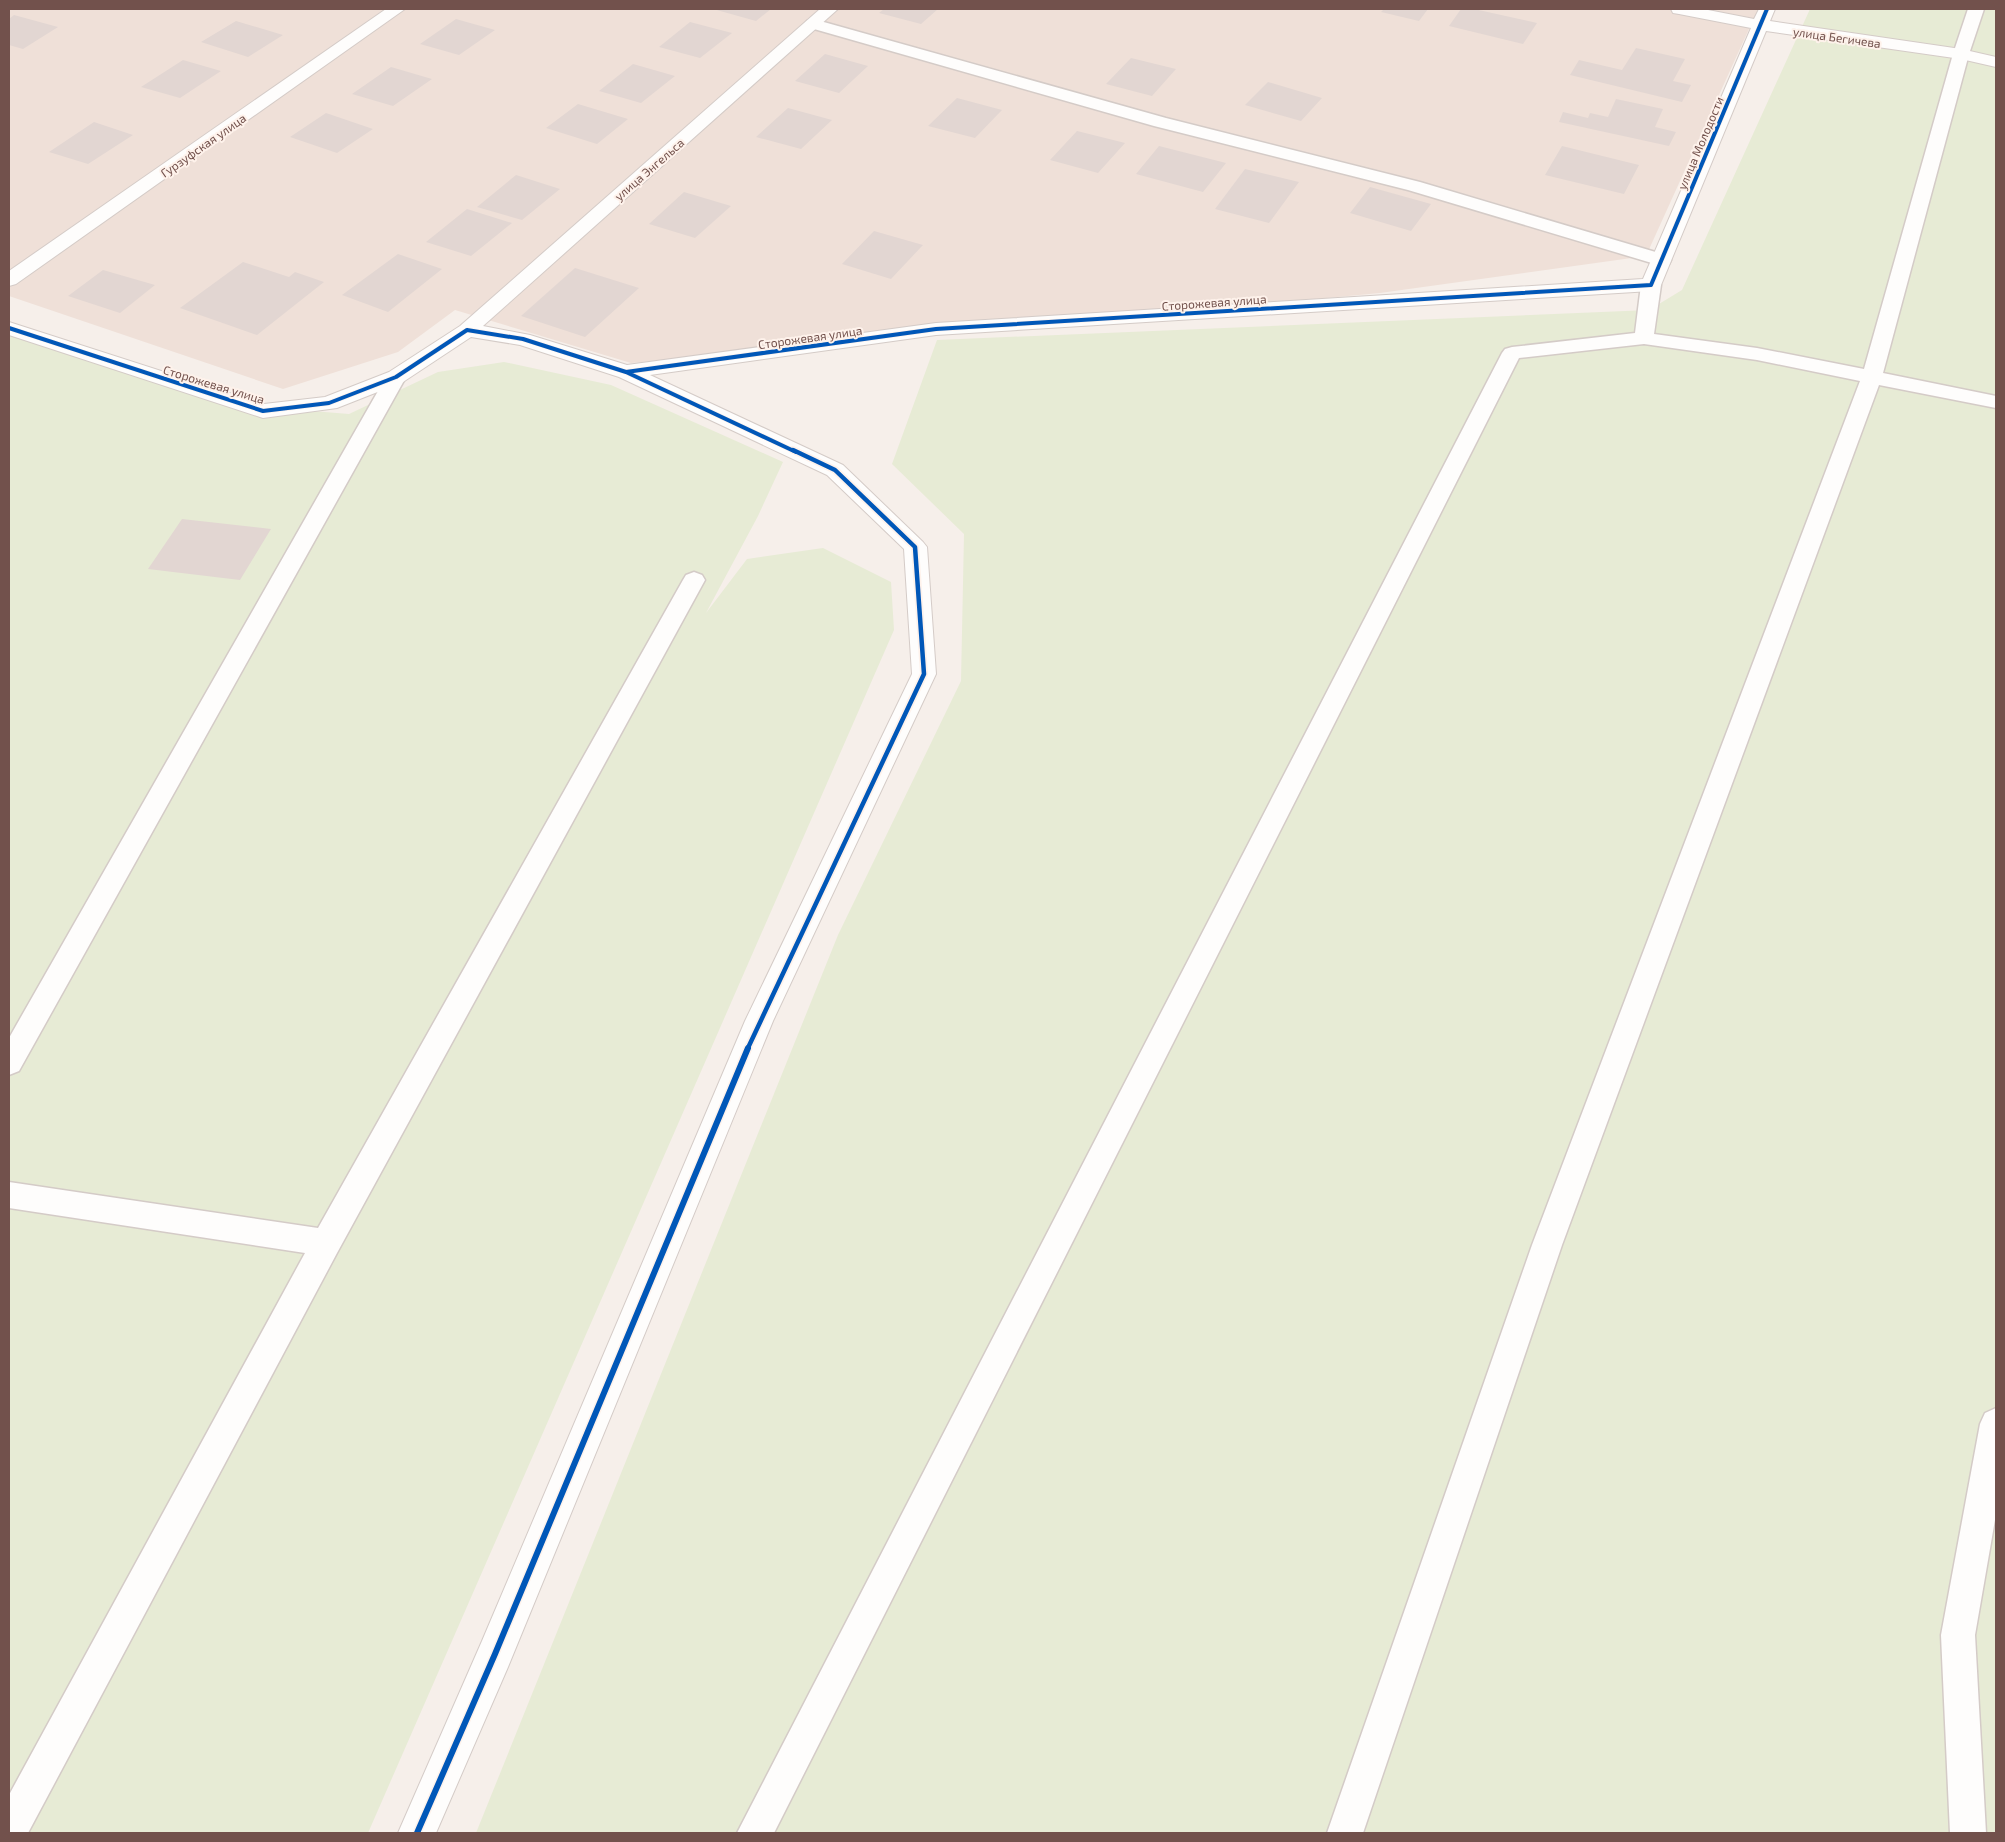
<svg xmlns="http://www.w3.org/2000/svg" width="2005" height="1842" font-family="'Exo 2',sans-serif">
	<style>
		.residential { fill: #efe0d8 }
		.green { fill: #e7ebd5 }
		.building { fill: #e2d6d2 }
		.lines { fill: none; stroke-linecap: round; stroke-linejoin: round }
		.service-casing { stroke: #d4cbc7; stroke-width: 3 }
		.minor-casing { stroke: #d4cbc7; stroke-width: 2 }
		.service { fill: #fefdfc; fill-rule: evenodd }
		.minor { fill: #fefdfc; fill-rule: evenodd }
		.cycleway-far2-casing { stroke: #fef2eb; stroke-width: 5.5 }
		.cycleway-far1-casing { stroke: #fef2eb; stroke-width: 8 }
		.cycleway-casing { stroke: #fef2eb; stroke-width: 9 }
		.cycleway-far2 { stroke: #0057b8; stroke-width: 4 }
		.cycleway-far1 { stroke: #0057b8; stroke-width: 4.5 }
		.cycleway { stroke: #0057b8; stroke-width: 6 }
		.labels { text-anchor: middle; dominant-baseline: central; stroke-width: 4; stroke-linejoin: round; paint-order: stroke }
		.far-street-label { font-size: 12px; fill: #72514c; stroke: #fef2eb }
	</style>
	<rect width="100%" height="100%" fill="#f6efea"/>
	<path class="residential" d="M9 9H1758L1646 256 1380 293 631 363 455 310 398 352 283 389 9 296Z"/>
	<path class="green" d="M1810 9H1996V1833H476L838 935 961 681 964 534 892 464 937 340 1649 310 1682 290Z
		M9 328 227 404 349 414 438 372 504 362 611 385 783 462 758 516 706 613 747 559 823 548 891 582 894 630 368 1833H9Z"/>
	<path class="building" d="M713 9H771L756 21Z
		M884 9H938L921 24 879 13Z
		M1384 9H1428L1419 21 1381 12Z
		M1461 9H1474L1537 23 1523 44 1449 26Z
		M14 15 58 27 23 49 9 45V19Z
		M456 19 495 30 459 55 420 44Z
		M236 21 283 35 248 57 201 42Z
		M690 22 732 33 700 58 659 47Z
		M1636 48 1685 59 1673 81 1691 85 1682 102 1570 75 1579 60 1622 70Z
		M825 54 868 66 839 93 795 81Z
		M1131 58 1176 69 1152 96 1106 84Z
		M183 60 221 71 180 98 141 87Z
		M633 64 675 76 641 103 599 91Z
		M391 67 432 79 393 106 352 94Z
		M1268 82 1322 98 1301 121 1245 105Z
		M957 98 1002 110 975 138 928 126Z
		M1616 99 1663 109 1655 127 1676 132 1669 146 1559 122 1563 112 1588 118 1590 113 1608 117Z
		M578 104 628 119 597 144 546 128Z
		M788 108 832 120 801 149 756 137Z
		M326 113 373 129 337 153 290 137Z
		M94 122 133 135 88 164 49 152Z
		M1077 131 1125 143 1098 173 1050 160Z
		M1159 146 1226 163 1203 192 1136 174Z
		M1562 146 1639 165 1624 194 1545 175Z
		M1245 169 1299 182 1269 223 1215 209Z
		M516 175 560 189 522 220 477 207Z
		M1370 187 1431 204 1411 231 1350 213Z
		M684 192 731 206 695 238 649 224Z
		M467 209 512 223 471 256 426 242Z
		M874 231 923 245 891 279 842 264Z
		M398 254 442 269 388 312 342 295Z
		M243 262 289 277 295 272 324 282 257 335 180 308Z
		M575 268 639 288 585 337 521 316Z
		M103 270 155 285 120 313 68 296Z
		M182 519 271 529 240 580 148 569Z"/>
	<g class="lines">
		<defs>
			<path id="service" d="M1968 9H1984L1969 54 1883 373 1996 396V408L1879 385 1562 1245 1363 1833H1327L1532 1245 1860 381 1757 360 1644 344 1519 358 774 1833H737L1502 353 1505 349 1512 347 1635 333 1641 285 1644 281 1651 279 1658 281 1661 285 1654 334 1757 348 1864 369 1953 54Z
				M813 19 1166 118 1420 182 1669 256 1671 260 1669 264 1662 266 1655 264 1408 190 1154 126 807 27 805 24 807 21Z
				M396 371 403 373 406 377 19 1071 9 1075V1038L386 377 389 373Z
				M694 572 702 575 705 580 337 1253 28 1833H9V1795L305 1253 9 1208V1182L318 1228 683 580 686 575Z
				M1996 1408V1514L1975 1635 1986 1833H1950L1941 1635 1980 1424 1985 1413Z"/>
			<path id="minor" d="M386 9H405L16 284 9 286V271Z
				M820 9H838L483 326 530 335 627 365 936 323 1643 279 1751 28 1679 14 1673 13 1671 9H1703L1754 19 1759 9H1775L1770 21 1961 49 1996 57V67L1961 59 1766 31 1661 285 1658 289 1651 291 936 335 650 375 843 465 923 542 927 547 936 674 773 1021 508 1667 436 1833H398L482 1641 745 1021 912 674 904 549 827 475 619 377 520 345 471 337 403 382 337 408 263 418 9 335V322L264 404 325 397 389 372 460 326Z"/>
		</defs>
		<use href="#service" class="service-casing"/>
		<use href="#minor" class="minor-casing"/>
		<use href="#service" class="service"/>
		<use href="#minor" class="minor"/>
		<defs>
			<path id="cycleway-far2" d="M9 328 263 411 329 403 396 377 467 330 523 339 626 372 936 329 1651 285 1767 9
				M626 372 796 452"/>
			<path id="cycleway-far1" d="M747 1050 924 674 915 547 835 470 793 450"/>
			<path id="cycleway" d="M417 1833 495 1654 748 1048"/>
		</defs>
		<use href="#cycleway-far2" class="cycleway-far2-casing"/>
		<use href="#cycleway-far1" class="cycleway-far1-casing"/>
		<use href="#cycleway" class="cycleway-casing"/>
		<use href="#cycleway-far2" class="cycleway-far2"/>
		<use href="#cycleway-far1" class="cycleway-far1"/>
		<use href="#cycleway" class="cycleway"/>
	</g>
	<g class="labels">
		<g class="far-street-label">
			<text transform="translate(1837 37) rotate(8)">улица Бегичева</text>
			<text transform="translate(1700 143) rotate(-67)">улица Молодости</text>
			<text transform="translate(203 145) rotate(-35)">Гурзуфская улица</text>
			<text transform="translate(649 169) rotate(-41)">улица Энгельса</text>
			<text transform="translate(1214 302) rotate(-4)">Сторожевая улица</text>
			<text transform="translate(810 337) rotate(-8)">Сторожевая улица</text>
			<text transform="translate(214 384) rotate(17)">Сторожевая улица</text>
		</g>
	</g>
	<rect width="2005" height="1842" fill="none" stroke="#72514c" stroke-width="20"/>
</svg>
